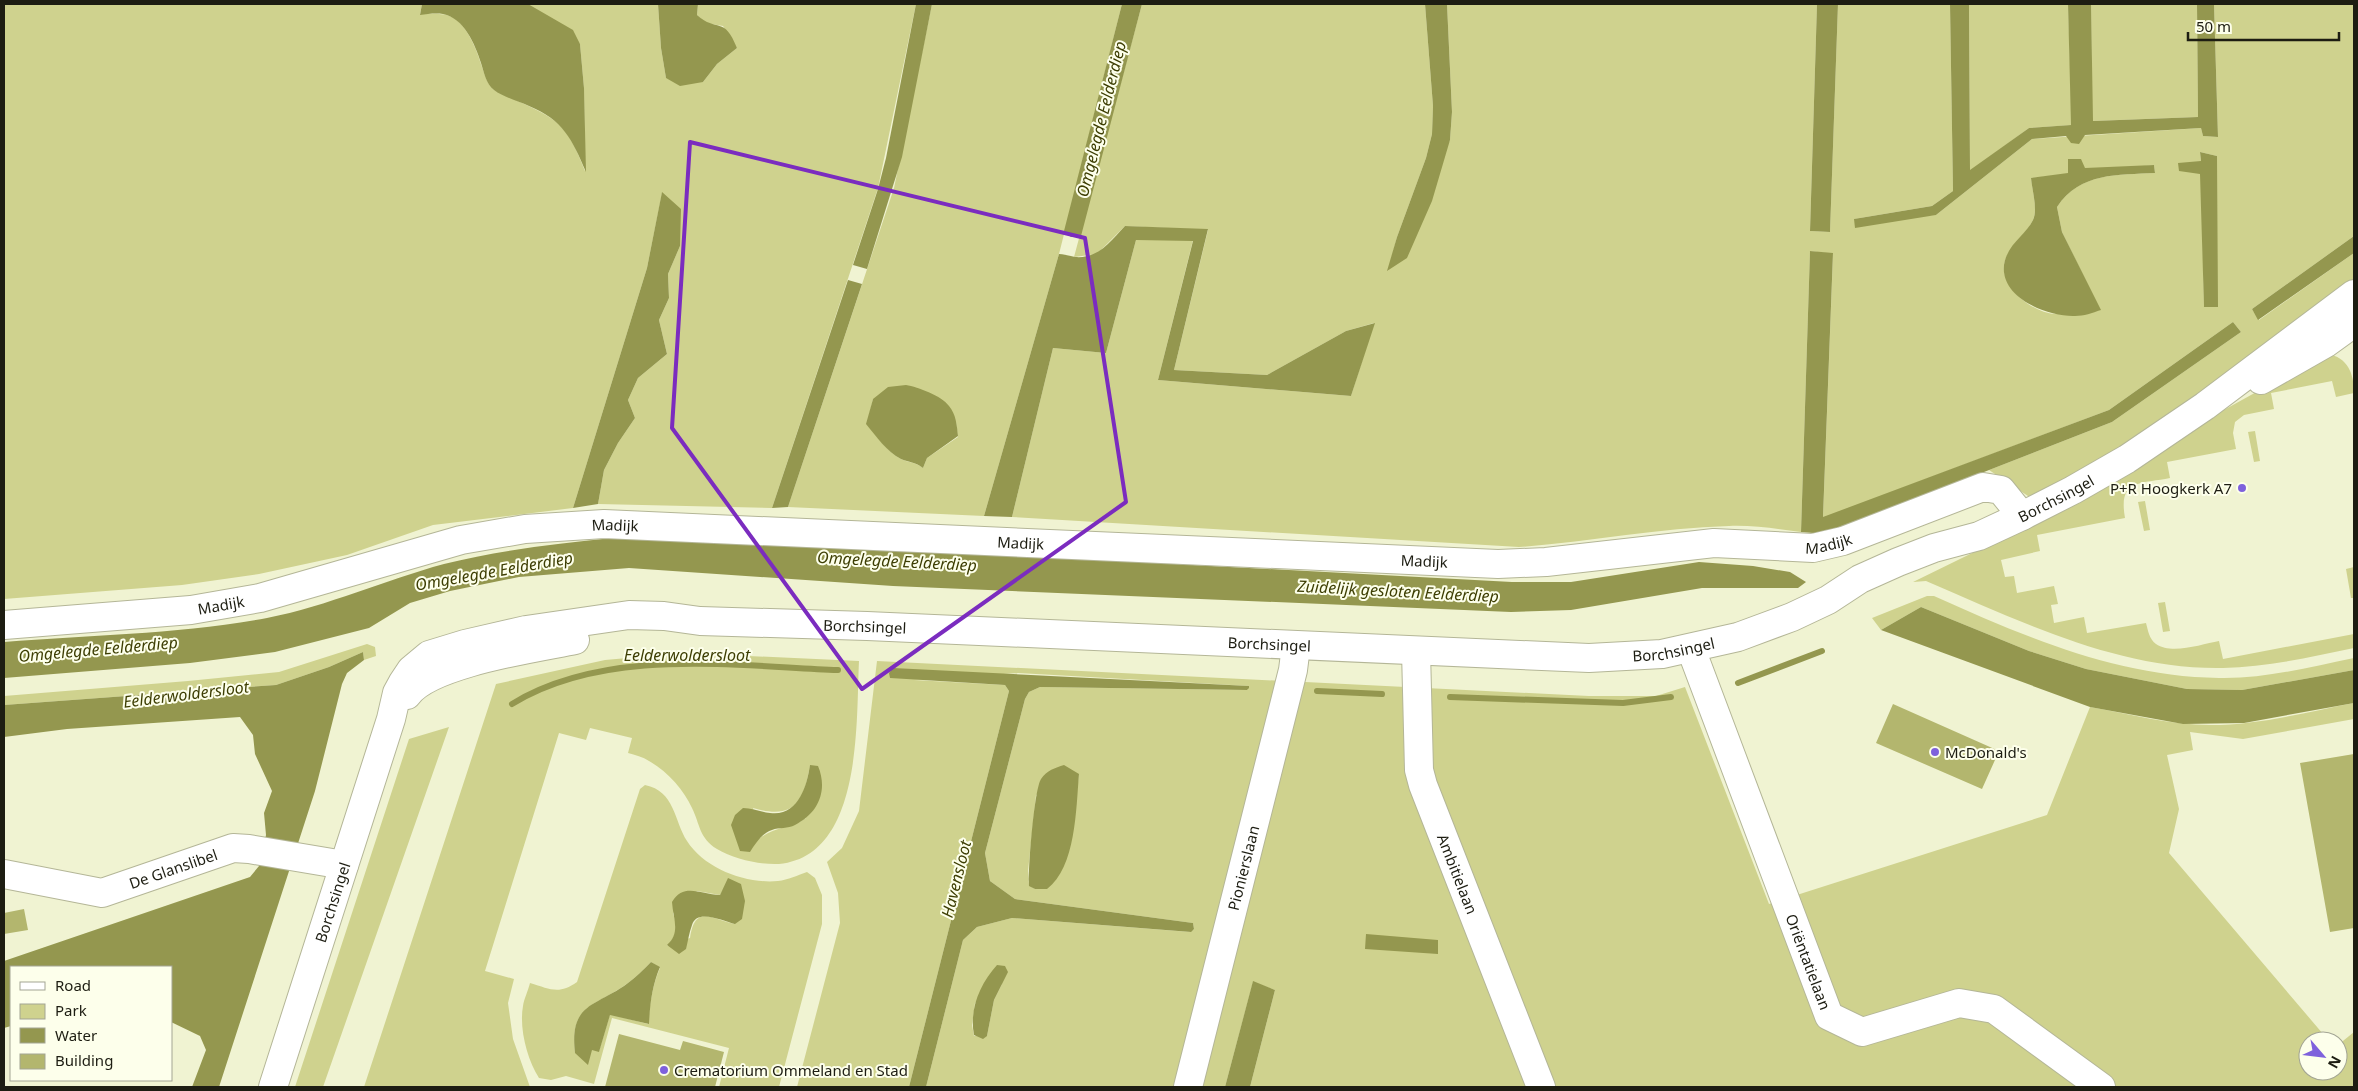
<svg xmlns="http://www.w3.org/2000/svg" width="2358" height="1091" font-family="'Noto Sans',sans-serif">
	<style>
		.green { fill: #cfd28e; fill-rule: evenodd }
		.water { fill: #94974f }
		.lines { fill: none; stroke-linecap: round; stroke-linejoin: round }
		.stream { stroke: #94974f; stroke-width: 6 }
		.building { fill: #b3b66e }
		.minor-casing { stroke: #b4b697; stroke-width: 30 }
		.major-casing { stroke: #b4b697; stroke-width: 30 }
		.minor { stroke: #fff; stroke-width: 28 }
		.major { stroke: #fff; stroke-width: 28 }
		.marked { fill: none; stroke: #7b2cbf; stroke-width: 4; stroke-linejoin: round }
		.poi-dot { fill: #7e61dc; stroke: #fdffeb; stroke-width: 2 }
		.labels { text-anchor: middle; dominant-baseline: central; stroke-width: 4; stroke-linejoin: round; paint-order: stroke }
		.poi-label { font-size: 15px; fill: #1d1d12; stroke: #fdffeb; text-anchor: start }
		.street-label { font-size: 15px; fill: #1d1d12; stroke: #fdffeb }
		.water-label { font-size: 16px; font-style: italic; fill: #3d3e03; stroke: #fdffeb }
	</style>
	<rect width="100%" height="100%" fill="#f0f3d2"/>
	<path class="green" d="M4 4H422L420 14C431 14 444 12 454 18 467 26 477 50 481 64 484 72 486 81 492 88 498 94 512 98 520 102 562 121 568 128 585 171L584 88 580 44 528 4H658L661 48 666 78 703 82 717 64 737 48 723 26 705 23 697 15 698 4H916L878 188 772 508 598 504 604 470 618 443 635 418 628 400 638 378 667 354 659 320 669 298 668 274 680 246 662 193 647 268 573 508 433 525 347 555 259 574 182 585 4 599Z
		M932 4H1122L1059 254 984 516 788 507 894 188ZM873 399 956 422 958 437 927 458 923 468C916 462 909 463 901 459 887 452 877 436 867 424Z
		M1142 4H1425L1433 106 1432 134 1426 158 1397 237 1388 271 1450 140 1452 112 1447 4H1817L1810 231 1830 232 1838 4H1950L1953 191 1932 206 1854 219 1936 215 2032 139 2201 128 2203 136 2218 137 2214 4H2354V236L2252 309 2259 320 2354 253V285L2300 326 2098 463 2031 498 1989 470 2112 422 2241 332 2233 322 2109 410 1823 518 1833 254 1810 251 1801 532C1778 529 1753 525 1729 526 1658 528 1589 542 1519 547L1012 517 1053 348 1106 353 1136 240H1193L1158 380 1351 396 1374 323 1346 331 1267 375 1174 370 1208 230 1125 226 1097 254 1074 257ZM2200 152 2217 156 2204 307 2201 161ZM2154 165 2155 173C2117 175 2080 172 2057 207L2062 232 2100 310C2086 311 2070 315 2055 314 2033 313 2001 288 2004 265 2007 247 2026 235 2033 220 2038 208 2032 190 2031 178Z
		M1969 4H2068L2072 125 2029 128 1970 171Z
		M2091 4H2197L2198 117 2092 121Z
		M2327 354C2348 357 2354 374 2354 393L2336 397 2332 381 2271 393 2274 409 2244 415 2235 422 2233 433 2236 449 2167 462 2170 478C2140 484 2118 479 2125 518L2037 535 2040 551 2001 560 2005 577 2014 576 2017 593 2054 586 2058 604 2051 605 2054 623 2084 617 2087 633 2146 623C2148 630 2149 639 2156 644 2172 655 2202 644 2219 641L2223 659 2354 634V648C2311 657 2267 667 2223 668 2118 670 2020 621 1926 581L1913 582 2009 535 2195 426 2316 359Z
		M2255 431 2260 461 2254 462 2248 432Z
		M2145 501 2150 530 2144 531 2138 502Z
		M2354 567V598H2351L2346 569Z
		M1927 596H1934C2025 637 2118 677 2219 678 2265 679 2310 667 2354 658V670L2242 690 2187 689 2086 669 2029 651 1921 607 1881 630 1872 618Z
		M2165 602 2170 631 2163 632 2158 603Z
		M367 644 375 647 376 656 364 660 363 652 329 667 276 685 4 705V696L188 681 279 672Z
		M684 653 859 661C856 722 863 856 779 864 760 865 734 859 717 849 699 838 700 824 692 808 684 790 667 771 649 761 643 757 635 755 628 753L632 738 590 728 586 740 559 733 485 971 514 979 508 1003 513 1039 530 1087H364L496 684 605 660ZM810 765 806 818C791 828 774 827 760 838L753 808C793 820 804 803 810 765Z
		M877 661 1589 696H1656L1685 687 1769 904 2047 815 2090 707C2130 714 2170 725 2211 725 2259 725 2307 712 2354 703V719L2243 739 2190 732 2193 750 2167 755 2179 809 2169 853 2329 1041H2308V1071H2338V1045L2354 1032V1087H1250L1275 990 1253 982 1225 1087H926L963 940 977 927 1012 918 1190 932 1194 929 1193 923 1015 899 990 881 985 853 1025 699 1029 692 1040 687 1247 690 1249 686 1018 673 914 680 1005 685 1009 691 909 1087H797L840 923 838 893 827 862 842 848 859 811ZM1079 774 1073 824 1035 889 1029 885 1028 871 1036 795ZM1002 984 994 1000 987 1036H974L972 1025 975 1003Z
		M449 727 323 1087H295L409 739Z
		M645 785C675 791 674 821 687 841 705 869 746 884 778 881 788 880 798 875 807 872L815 878 822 895V924L779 1087H719L729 1048 612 1018 594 1084 566 1076 551 1080 539 1078C527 1059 519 1028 523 1006 524 999 528 991 530 983 550 989 559 995 577 982L640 789ZM724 888 734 924C710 918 695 905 690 938L667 946C678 935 677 926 673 913L697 891 720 895ZM651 962 660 968C652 986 650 1004 648 1024L610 1014 599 1051 592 1049 575 1053C569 1003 596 1007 628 983 636 977 644 969 651 962Z"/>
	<path class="water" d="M422 4H528L573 30 580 44 584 88 586 172C572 139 563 120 529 106 518 101 503 97 494 90 486 84 484 72 481 63 475 44 464 18 443 14 436 13 427 14 420 15Z
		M658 4H698L697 15C717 33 724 15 737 48L717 64 703 82 680 86 666 78 661 48Z
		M916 4H932L902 157 867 269 853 265 878 189 886 158Z
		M1122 4H1142L1081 236 1071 237 1064 231Z
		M1425 4H1447L1452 112 1450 140 1432 201 1407 258 1387 271 1397 237 1426 158 1432 134 1433 106Z
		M1817 4H1838L1830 232 1810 231Z
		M1950 4H1969L1970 170 2029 128 2071 125 2068 4H2091L2093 121 2198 117 2197 4H2214L2218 137 2203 136 2201 128 2085 135 2079 144 2071 143 2066 136 2032 139 1936 215 1855 228 1854 219 1932 206 1953 191Z
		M2200 152 2217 156 2218 307H2204L2200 174 2179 171 2178 163 2201 161Z
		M2068 159H2081L2085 168 2154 165 2155 173C2118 175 2080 172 2057 207L2062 232 2101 310C2092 313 2084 316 2075 316 2048 317 2000 298 2004 265 2007 244 2026 235 2033 220 2038 209 2032 190 2031 178L2068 173Z
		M662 192 681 209 680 246 668 274 669 298 659 320 667 354 638 378 628 400 635 418 618 443 604 470 598 504 573 508 647 268Z
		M1125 226 1208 229 1174 370 1267 375 1346 331 1375 323 1351 396 1158 380 1193 241 1136 240 1106 353 1053 348 1012 517 984 516 1059 254C1065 254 1069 256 1075 257 1098 259 1110 242 1125 226Z
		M2354 236V253L2258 320 2252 309Z
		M1810 251 1833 253 1823 517 2109 410 2233 322 2241 332 2112 422 1825 534 1801 532Z
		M848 280 862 284 788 507 772 508Z
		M906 385C918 387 942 396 949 406 956 414 957 426 958 436L927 458 923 468C914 461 910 463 901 459 887 452 876 436 866 424L873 399 888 387Z
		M612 538H691L1512 582H1571L1699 562 1753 566 1790 572 1806 582 1798 588H1702L1571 610 1511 612 893 586 629 568 519 577 450 591 410 603 369 628 275 652 190 663 4 678V642C91 635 181 634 267 618 328 606 385 580 444 564 499 550 556 544 612 538Z
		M1921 607 2029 651 2086 669 2187 689 2242 690 2354 670V703L2244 723 2183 724 2090 707 1881 630Z
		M363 652 364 660 347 673 342 684 315 791 219 1087H192L206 1050 200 1036 171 1022V967H11V1026L4 1028V961L250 877 259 866 266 835 264 813 272 791 255 754 253 735 240 717 67 729 4 737V705L276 685 329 667Z
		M893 668 1249 686V688L1247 690 1040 687 1029 692 1025 699 985 853 990 881 1015 899 1193 923 1194 929 1191 932 1012 918 977 927 963 940 926 1087H909L1009 691 1005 685 890 678 889 673Z
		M810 765 818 766C828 790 819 813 795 825 788 829 779 827 772 830 762 833 756 843 750 852L740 851 731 825 735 815 743 808C753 808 761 812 770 813 798 817 807 786 810 765Z
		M1064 765 1079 774C1076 809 1076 867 1047 889H1035L1029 886C1028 870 1034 790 1041 779 1047 770 1055 768 1064 765Z
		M728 878 741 884 745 901 742 919 735 924C723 921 697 908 692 925 689 933 688 941 686 949L679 954 667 945C681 932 673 919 672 902 684 882 701 895 720 895Z
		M1366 934 1438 940V954L1365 949Z
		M651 962 660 967C652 986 650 1004 649 1024L610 1015 599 1052 592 1050 588 1065 575 1053C569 1002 596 1007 628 983 636 977 644 969 651 962Z
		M997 965 1005 966 1008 972 994 1000 987 1036 983 1039 974 1035C969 1009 980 984 997 965Z
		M1253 981 1275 990 1250 1087H1225Z"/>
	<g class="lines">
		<path class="stream" d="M1738 683 1822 651
			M1317 691 1382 694
			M1450 697 1623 703 1671 697
			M512 704C605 647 734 666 838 670"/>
	</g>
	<path class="building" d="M1893 704 1999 751 1982 789 1876 743Z
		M2354 754V928L2330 932 2300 763Z
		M24 909 28 930 4 934V913Z
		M619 1034 680 1050 683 1041 724 1052 715 1087H605Z"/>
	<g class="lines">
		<defs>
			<g id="minor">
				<path id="s1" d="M4 625 191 610 260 598 461 540 525 529 604 524 1498 564 1546 562 1714 543 1813 548 1843 541 1983 487 2001 490 2022 516"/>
				<path id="s2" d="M1691 649 1829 1016 1862 1032 1959 1003 1994 1009 2101 1087"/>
				<path id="s3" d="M1416 651 1419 770 1423 785 1541 1087"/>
				<path id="s4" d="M4 874 102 893 233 848 249 849 344 865"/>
				<path id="s5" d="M1188 1087 1293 670 1296 646"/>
			</g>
			<g id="major">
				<path d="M2261 380 2326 343 2354 323"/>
				<path d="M407 695C430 663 536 648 575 640"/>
				<path id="s6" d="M273 1087 391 719 397 693 403 682 411 670 429 655 465 644 526 630 629 615 664 616 700 621 867 626 1589 658 1662 654 1738 637 1792 617 1828 600 1860 579 1898 562 1934 548 1979 536 2022 516 2073 490 2127 459 2205 406 2354 294"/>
			</g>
		</defs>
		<use href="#minor" class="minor-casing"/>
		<use href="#major" class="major-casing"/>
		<use href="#minor" class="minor"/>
		<use href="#major" class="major"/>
	</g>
	<path class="marked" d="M690 142 1085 238 1126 502 862 689 672 428Z"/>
	<g class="poi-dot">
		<circle cx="2242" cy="488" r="5"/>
		<circle cx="1935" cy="752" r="5"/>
		<circle cx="664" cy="1070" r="5"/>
	</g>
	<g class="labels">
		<g class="poi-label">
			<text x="2232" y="488" text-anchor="end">P+R Hoogkerk A7</text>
			<text x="1945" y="752">McDonald's</text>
			<text x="674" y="1070">Crematorium Ommeland en Stad</text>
		</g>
		<g class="street-label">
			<text stroke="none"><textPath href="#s6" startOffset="2128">Borchsingel</textPath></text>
			<text stroke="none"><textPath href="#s1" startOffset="622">Madijk</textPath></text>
			<text stroke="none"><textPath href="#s1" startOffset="1028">Madijk</textPath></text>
			<text stroke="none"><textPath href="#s1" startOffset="1838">Madijk</textPath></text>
			<text stroke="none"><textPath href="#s1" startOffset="1432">Madijk</textPath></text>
			<text stroke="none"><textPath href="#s1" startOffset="218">Madijk</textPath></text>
			<text stroke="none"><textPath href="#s6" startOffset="904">Borchsingel</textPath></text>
			<text stroke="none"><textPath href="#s6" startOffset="1309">Borchsingel</textPath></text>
			<text stroke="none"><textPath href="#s6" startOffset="1714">Borchsingel</textPath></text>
			<text stroke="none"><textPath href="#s5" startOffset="226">Pionierslaan</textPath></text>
			<text stroke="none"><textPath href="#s4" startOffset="175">De Glanslibel</textPath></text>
			<text stroke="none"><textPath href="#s3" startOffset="230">Ambitielaan</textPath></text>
			<text stroke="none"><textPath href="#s6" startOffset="194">Borchsingel</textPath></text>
			<text stroke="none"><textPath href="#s2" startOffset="334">Oriëntatielaan</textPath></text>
		</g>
		<g class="water-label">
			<text transform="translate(1101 119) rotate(-76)">Omgelegde Eelderdiep</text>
			<text transform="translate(897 561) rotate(3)">Omgelegde Eelderdiep</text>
			<text transform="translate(494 571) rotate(-10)">Omgelegde Eelderdiep</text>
			<text transform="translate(1398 591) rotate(3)">Zuidelijk gesloten Eelderdiep</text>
			<text transform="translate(98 649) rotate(-5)">Omgelegde Eelderdiep</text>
			<text x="687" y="655">Eelderwoldersloot</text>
			<text transform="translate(186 694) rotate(-7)">Eelderwoldersloot</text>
			<text transform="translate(956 879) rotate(-76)">Havensloot</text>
		</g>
	</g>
	<rect width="2358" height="1091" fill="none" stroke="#1d1d12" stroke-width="10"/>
	<rect x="10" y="966" width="162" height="115" fill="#fdffeb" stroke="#a3a594"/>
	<rect x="20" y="982" width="25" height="8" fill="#ffffff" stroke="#a3a594"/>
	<text x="55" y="991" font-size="15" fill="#1d1d12">Road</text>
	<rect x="20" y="1004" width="25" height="15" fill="#cfd28e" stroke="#a3a594"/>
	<text x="55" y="1016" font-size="15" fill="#1d1d12">Park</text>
	<rect x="20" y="1028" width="25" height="15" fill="#94974f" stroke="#a3a594"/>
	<text x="55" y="1041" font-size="15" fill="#1d1d12">Water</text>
	<rect x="20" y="1054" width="25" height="15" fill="#b3b66e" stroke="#a3a594"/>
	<text x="55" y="1066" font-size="15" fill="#1d1d12">Building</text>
	<g transform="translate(2323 1056) rotate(118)"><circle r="24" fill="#fdffeb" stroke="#a3a594"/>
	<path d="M0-4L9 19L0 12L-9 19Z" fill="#7e61dc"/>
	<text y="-8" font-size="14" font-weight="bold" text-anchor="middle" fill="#1d1d12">N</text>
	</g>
	<path d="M2188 32v8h151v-8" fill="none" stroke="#1d1d12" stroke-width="2.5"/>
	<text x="2196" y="32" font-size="15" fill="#1d1d12" stroke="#fdffeb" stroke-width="4" paint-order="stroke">50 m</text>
</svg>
